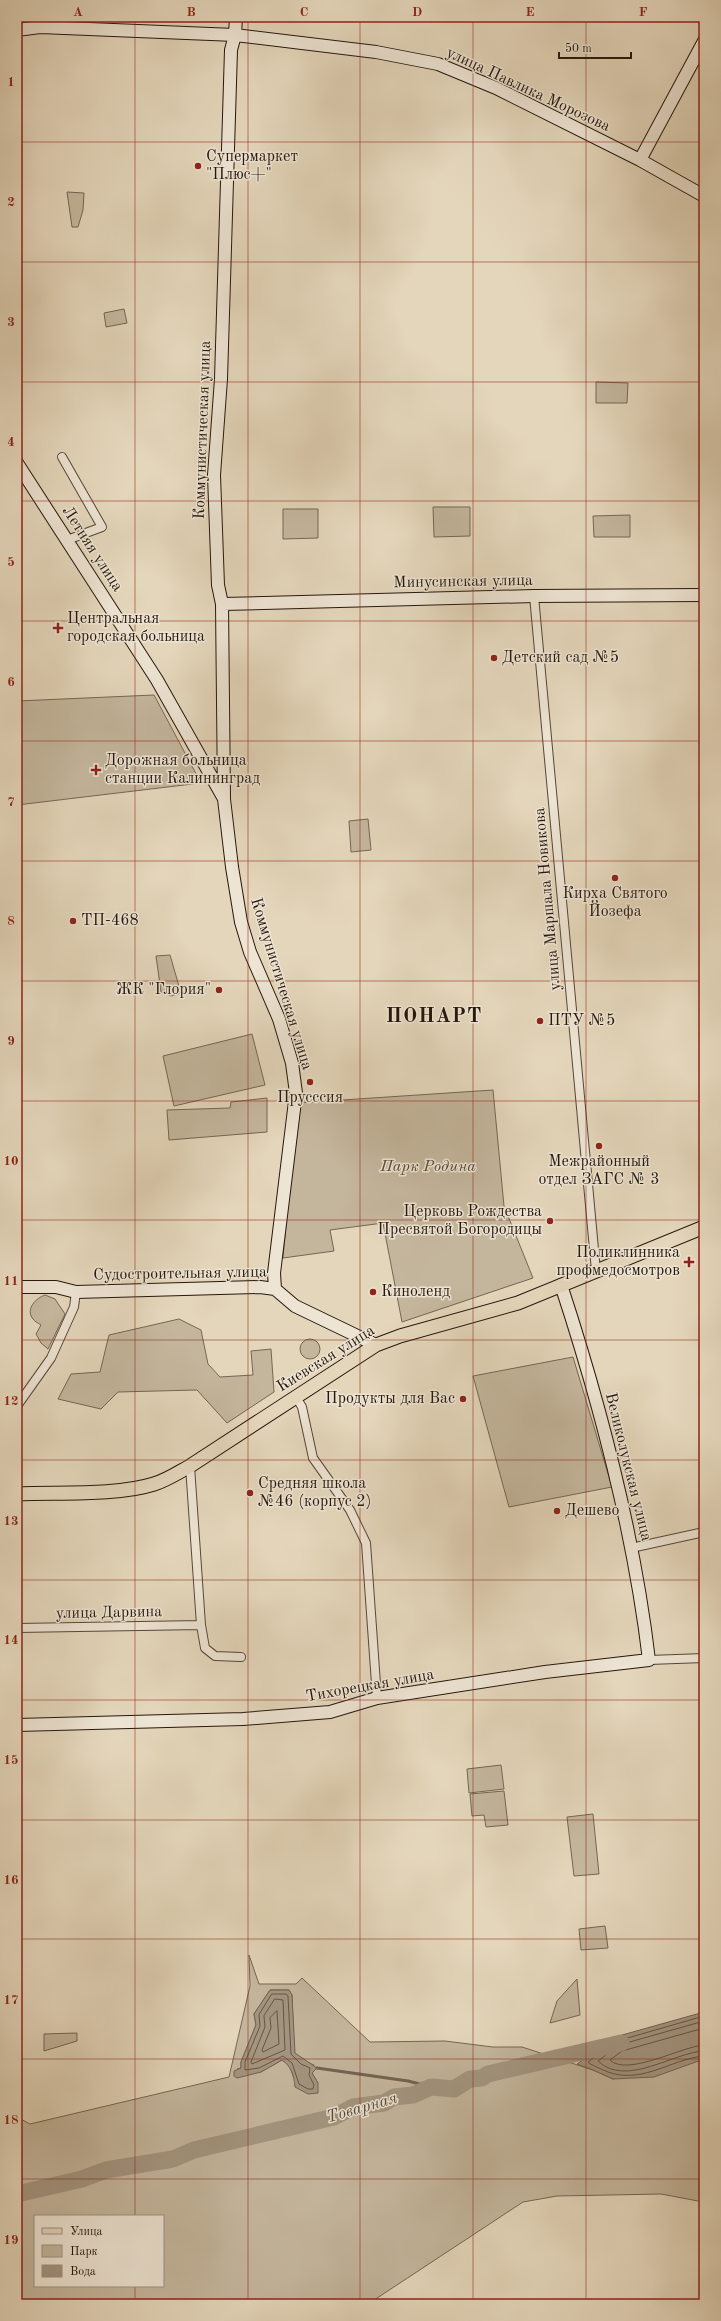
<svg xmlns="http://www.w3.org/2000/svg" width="721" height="2321" font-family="'Old Standard TT',serif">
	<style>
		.green { fill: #c4b69d; stroke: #746654; fill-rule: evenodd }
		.water { fill: #a39580; stroke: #716352 }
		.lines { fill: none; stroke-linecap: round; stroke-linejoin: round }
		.shore { stroke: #645646; stroke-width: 1 }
		.stream { stroke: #716352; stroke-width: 3 }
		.river { stroke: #a39580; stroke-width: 17 }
		.street-casing { stroke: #554738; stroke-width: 10 }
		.secondary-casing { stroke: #25170c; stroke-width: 14 }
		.primary-casing { stroke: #25170c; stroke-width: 15 }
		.street { stroke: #ede4d3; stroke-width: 8 }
		.secondary { stroke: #ede4d3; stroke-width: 12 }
		.primary { stroke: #e4d6bb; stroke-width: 13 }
		.grid { fill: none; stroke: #8f2418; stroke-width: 1; stroke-opacity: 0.55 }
		.poi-dot { fill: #8f2418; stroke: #ede4d3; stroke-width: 1.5 }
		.labels { text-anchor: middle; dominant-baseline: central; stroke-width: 3; stroke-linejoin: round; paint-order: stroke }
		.street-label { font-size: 16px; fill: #25170c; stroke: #ede4d3 }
		.poi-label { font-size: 16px; fill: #25170c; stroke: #ede4d3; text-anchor: start }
		.park-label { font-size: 16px; font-style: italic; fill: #554738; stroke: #ede4d3 }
		.water-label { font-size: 17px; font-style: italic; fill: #57493a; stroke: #ede4d3 }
		.district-label { font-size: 20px; font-weight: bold; letter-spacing: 1px; fill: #25170c; stroke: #ede4d3 }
		.neatline { fill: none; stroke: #8f2418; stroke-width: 1.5 }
		.grid-label { font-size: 13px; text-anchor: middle; font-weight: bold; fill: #8f2418 }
	</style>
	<rect width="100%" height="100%" fill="#e4d6bb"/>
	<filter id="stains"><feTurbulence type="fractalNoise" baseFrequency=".005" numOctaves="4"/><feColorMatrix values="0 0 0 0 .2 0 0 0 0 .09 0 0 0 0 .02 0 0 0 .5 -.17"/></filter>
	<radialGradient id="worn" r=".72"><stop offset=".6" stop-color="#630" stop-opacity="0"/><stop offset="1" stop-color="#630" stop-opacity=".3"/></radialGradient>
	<path class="green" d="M67 192 84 193 83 210 78 227H72Z
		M124 309 127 323 106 327 104 313Z
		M596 382 628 383 627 403H596Z
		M433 507H470V536L434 537Z
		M283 509H318V538L283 539Z
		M630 515V537H594L593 516Z
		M154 695 201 783 17 805V701Z
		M368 819 371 850 351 852 349 821Z
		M170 955 181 993 171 996 161 992 156 956Z
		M252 1034 265 1085 174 1106 163 1056Z
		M493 1090 504 1206 533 1278 402 1322 383 1223 330 1230 334 1251 283 1258 297 1103Z
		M267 1098V1132L169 1140 167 1110 230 1108 231 1102Z
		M45 1295 55 1299 65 1314 48 1349 41 1343 36 1334 41 1325C38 1323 34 1321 33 1319 25 1309 36 1298 45 1295Z
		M179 1319 201 1330 208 1364 220 1377 253 1375 251 1351 271 1349 274 1392 227 1423 197 1390 118 1392 101 1409 58 1399 71 1374 100 1372 109 1335Z
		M300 1349a10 10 0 1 1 20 0a10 10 0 1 1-20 0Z
		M573 1357 612 1487 509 1507 473 1376Z
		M501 1765 504 1789 469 1793 467 1769Z
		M504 1791 508 1825 486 1827 484 1815 472 1816 470 1794Z
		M593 1814 599 1874 574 1876 567 1817Z
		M605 1926 608 1948 581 1950 579 1929Z
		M249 1955 259 1984H296L302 1978 370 2042 445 2041 493 2047H522L593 2070 613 2079 704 2059V2199L698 2201 661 2194 557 2196 523 2202 368 2304H17V2117L30 2124 229 2077 250 1986ZM270 1990H289L292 1995 294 2053 304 2061 314 2065 312 2073 318 2083 294 2078 289 2065 282 2060 261 2072 237 2069 241 2068V2062L256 2025 254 2014ZM35 2216H163V2286H35Z
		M577 1979 580 2015 550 2023 557 2001Z
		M77 2033V2041L44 2051V2034Z"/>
	<path class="water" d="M270 1990H289L292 1995 295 2053 317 2068 312 2073 318 2083V2093L308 2094 295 2087C294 2075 291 2066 282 2060L261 2072 237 2078 234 2076V2071L241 2068V2062L256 2025 254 2014Z
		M704 2012V2059L654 2077 613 2079 593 2070 577 2064 615 2037Z"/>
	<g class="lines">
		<path class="shore" d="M272 1994H286L288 1996 291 2054 301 2064 310 2068 309 2075 314 2085 313 2089H308L299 2084 292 2063 283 2056 259 2068 245 2070V2062L260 2026 259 2015Z
			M275 1999 283 2000 285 2050 252 2064 251 2062 265 2027 264 2016Z
			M277 2011 279 2044 263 2052 262 2050 271 2028 270 2018Z
			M704 2016 617 2041 588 2062C591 2065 597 2067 601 2069 639 2088 669 2059 704 2056
			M704 2021 619 2045 598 2061C626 2088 674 2052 704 2051
			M704 2028 622 2051 610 2060C627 2077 683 2046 704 2045"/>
		<path class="stream" d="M317 2068 408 2081 431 2087"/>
		<path class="river" d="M17 2194 82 2179 106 2170 173 2159 194 2150 334 2117 353 2107 384 2103 394 2097 413 2095 431 2087 454 2089 470 2079 482 2078 488 2074 621 2043"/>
		<defs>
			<path id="street" d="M62 457 102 527 67 540
				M534 596 596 1271
				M296 1397 302 1407 313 1458 350 1510 366 1543 377 1698
				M17 1406 51 1358 74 1307 76 1292
				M190 1466 201 1625 205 1648 215 1656 241 1657
				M631 1548 704 1532
				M17 1628 201 1625
				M649 1660 704 1658"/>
			<path id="secondary" d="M236 17 235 35 231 50 221 379 214 475 218 585 222 604 224 799 232 867 241 922 250 952 279 1019 292 1063 296 1093 274 1273 275 1289
				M17 30 40 27 235 35 376 52 438 64 496 88 640 160 704 196
				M640 160 704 41
				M17 463 157 680 223 797
				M222 604 534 596 704 595
				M17 1287H56L76 1292 260 1287 275 1289 295 1306 376 1345
				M17 1725 243 1719 330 1712 377 1698 545 1672 649 1660C634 1533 601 1407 561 1285"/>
			<path id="primary" d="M17 1494C58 1492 116 1496 154 1484 167 1480 179 1472 190 1466L376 1345 400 1336 518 1303 704 1227"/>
		</defs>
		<use href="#street" class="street-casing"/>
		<use href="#secondary" class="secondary-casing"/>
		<use href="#primary" class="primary-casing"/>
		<use href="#street" class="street"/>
		<use href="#secondary" class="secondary"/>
		<use href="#primary" class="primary"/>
	</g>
	<path class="grid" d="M135 17V2216M248 17V2304M360 17V2304M473 17V2304M586 17V2304M17 142H704M17 262H704M17 382H704M17 501H704M17 621H704M17 741H704M17 861H704M17 981H704M17 1101H704M17 1220H704M17 1340H704M17 1460H704M17 1580H704M17 1700H704M17 1820H704M17 1939H704M17 2059H704M17 2179H704M135 2286V2304"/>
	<g class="poi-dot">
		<circle cx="198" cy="166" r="4"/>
		<path d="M56 622h4v4h4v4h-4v4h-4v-4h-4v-4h4z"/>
		<circle cx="494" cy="658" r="4"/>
		<path d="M94 764h4v4h4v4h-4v4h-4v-4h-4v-4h4z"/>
		<circle cx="615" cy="878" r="4"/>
		<circle cx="73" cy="921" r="4"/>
		<circle cx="219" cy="990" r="4"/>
		<circle cx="540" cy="1021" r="4"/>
		<circle cx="310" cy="1082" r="4"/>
		<circle cx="599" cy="1146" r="4"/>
		<circle cx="550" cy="1221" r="4"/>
		<path d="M687 1256h4v4h4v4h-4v4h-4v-4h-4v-4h4z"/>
		<circle cx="373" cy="1292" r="4"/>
		<circle cx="463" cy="1399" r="4"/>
		<circle cx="250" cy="1493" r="4"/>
		<circle cx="557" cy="1511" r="4"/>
	</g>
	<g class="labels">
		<g class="street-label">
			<text transform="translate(528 90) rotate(25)">улица Павлика Морозова</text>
			<text transform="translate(203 430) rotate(-88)">Коммунистическая улица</text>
			<text transform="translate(92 549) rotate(57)">Летняя улица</text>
			<text transform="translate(463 582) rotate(-1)">Минусинская улица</text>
			<text transform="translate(548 899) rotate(-95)">улица Маршала Новикова</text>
			<text transform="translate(281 984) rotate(73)">Коммунистическая улица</text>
			<text transform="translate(180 1274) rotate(-1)">Судостроительная улица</text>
			<text transform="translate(326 1359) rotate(-32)">Киевская улица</text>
			<text transform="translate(628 1467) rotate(76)">Великолукская улица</text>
			<text transform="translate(109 1613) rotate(-1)">улица Дарвина</text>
			<text transform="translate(370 1686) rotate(-10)">Тихорецкая улица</text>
		</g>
		<g class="poi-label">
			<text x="206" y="157">Супермаркет<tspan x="206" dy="18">"Плюс+"</tspan></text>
			<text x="67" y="619">Центральная<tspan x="67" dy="18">городская больница</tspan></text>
			<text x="502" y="658">Детский сад №5</text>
			<text x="105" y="761">Дорожная больница<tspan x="105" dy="18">станции Калининград</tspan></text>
			<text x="615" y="894" text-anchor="middle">Кирха Святого<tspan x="615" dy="18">Йозефа</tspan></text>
			<text x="81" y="921">ТП-468</text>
			<text x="211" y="990" text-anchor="end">ЖК "Глория"</text>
			<text x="548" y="1021">ПТУ №5</text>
			<text x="310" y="1098" text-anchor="middle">Прусссия</text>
			<text x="599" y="1162" text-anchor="middle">Межрайонный<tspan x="599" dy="18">отдел ЗАГС № 3</tspan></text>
			<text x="542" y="1212" text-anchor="end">Церковь Рождества<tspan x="542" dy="18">Пресвятой Богородицы</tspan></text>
			<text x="680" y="1253" text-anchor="end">Поликлинника<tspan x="680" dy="18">профмедосмотров</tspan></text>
			<text x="381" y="1292">Киноленд</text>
			<text x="455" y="1399" text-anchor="end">Продукты для Вас</text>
			<text x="258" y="1484">Средняя школа<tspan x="258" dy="18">№46 (корпус 2)</tspan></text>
			<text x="565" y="1511">Дешево</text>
		</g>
		<g class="park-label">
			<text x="428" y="1167">Парк Родина</text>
		</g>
		<g class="water-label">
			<text transform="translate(362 2108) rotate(-16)">Товарная</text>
		</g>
		<g class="district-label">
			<text x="434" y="1017">ПОНАРТ</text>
		</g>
	</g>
	<rect width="721" height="2321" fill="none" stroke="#e4d6bb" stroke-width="44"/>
	<rect x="34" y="2215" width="130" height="72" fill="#ede4d3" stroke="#9d9283"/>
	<rect x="42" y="2228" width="20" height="6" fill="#e4d6bb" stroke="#9d9283"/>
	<text x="70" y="2235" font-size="12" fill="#25170c">Улица</text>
	<rect x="42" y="2245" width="20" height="12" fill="#c4b69d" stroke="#9d9283"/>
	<text x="70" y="2255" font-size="12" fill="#25170c">Парк</text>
	<rect x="42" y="2265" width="20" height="12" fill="#a39580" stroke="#9d9283"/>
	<text x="70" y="2275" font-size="12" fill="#25170c">Вода</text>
	<path d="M559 52v6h72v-6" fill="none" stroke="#25170c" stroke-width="2"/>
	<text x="565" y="52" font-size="12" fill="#25170c" stroke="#ede4d3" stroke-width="3" paint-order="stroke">50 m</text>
	<rect x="22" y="22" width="677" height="2277" class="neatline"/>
	<g class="grid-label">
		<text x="78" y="16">A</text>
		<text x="191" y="16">B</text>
		<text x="304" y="16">C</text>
		<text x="417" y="16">D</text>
		<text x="530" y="16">E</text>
		<text x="643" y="16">F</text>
		<text x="11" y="86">1</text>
		<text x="11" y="206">2</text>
		<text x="11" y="326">3</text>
		<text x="11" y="446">4</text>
		<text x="11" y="566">5</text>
		<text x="11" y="686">6</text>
		<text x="11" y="806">7</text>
		<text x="11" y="925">8</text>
		<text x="11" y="1045">9</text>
		<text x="11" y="1165">10</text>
		<text x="11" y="1285">11</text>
		<text x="11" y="1405">12</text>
		<text x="11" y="1525">13</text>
		<text x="11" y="1644">14</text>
		<text x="11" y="1764">15</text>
		<text x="11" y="1884">16</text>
		<text x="11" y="2004">17</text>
		<text x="11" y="2124">18</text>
		<text x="11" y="2244">19</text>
	</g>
	<rect width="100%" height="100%" filter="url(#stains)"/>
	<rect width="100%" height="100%" fill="url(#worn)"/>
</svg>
